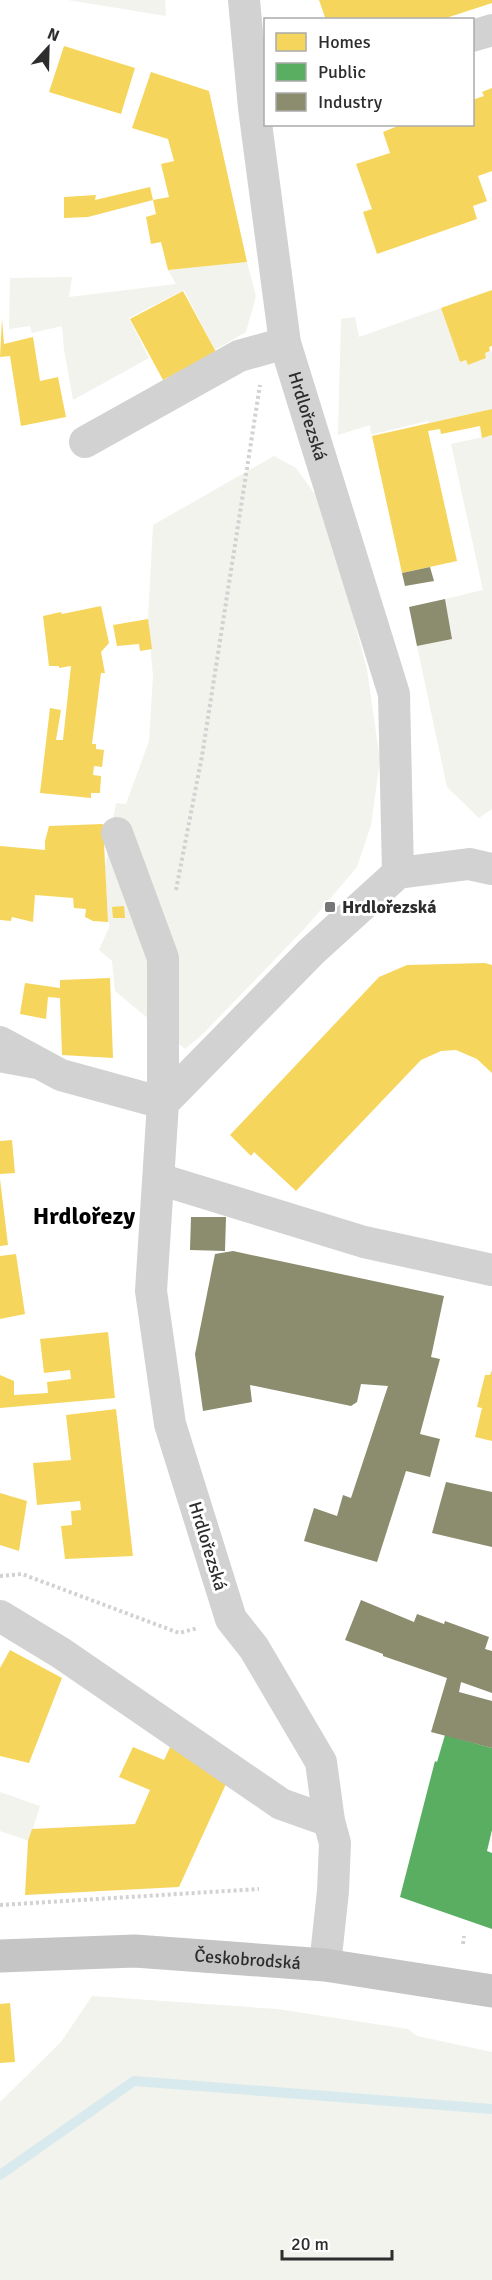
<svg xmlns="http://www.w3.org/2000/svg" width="492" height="2280" font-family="Signika,sans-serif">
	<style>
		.green { fill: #f1f3ec }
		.homes { fill: #f6d55c }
		.public { fill: #5aae61 }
		.industry { fill: #8c8c6e }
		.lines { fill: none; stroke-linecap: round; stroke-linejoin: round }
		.stream { stroke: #d9eaef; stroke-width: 10 }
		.path { stroke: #d2d2d2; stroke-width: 4; stroke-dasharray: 3 3; stroke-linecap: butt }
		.service { stroke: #d2d2d2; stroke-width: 15 }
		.minor { stroke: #d2d2d2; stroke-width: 32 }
		.primary { stroke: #c5c5c5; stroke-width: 33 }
		.poi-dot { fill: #767676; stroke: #fff; stroke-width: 2 }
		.labels { text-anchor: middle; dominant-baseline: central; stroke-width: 6; stroke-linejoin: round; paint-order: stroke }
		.street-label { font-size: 18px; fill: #2d2d2d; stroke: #fff }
		.poi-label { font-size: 18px; font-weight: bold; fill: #2d2d2d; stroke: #fff; text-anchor: start }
		.district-label { font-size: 24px; font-weight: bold; fill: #000; stroke: #fff }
	</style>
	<rect width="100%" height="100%" fill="#fff"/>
	<path class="green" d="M68 0H165L166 16Z
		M247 262 256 296 246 332 215 350 184 290 129 318 149 358 73 400 64 349 62 326 32 333 30 326 9 329 10 278 72 277 69 297 176 284 168 270Z
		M441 308 460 362 466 360 468 365 486 358 485 353 492 351V409L429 423 428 421 374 434H371L370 425 338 435 341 319 355 317 359 337Z
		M492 435V809L479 818 447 787 417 646 452 638 445 599 483 590 451 444Z
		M274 456 296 468 325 508 367 670 380 760 371 825 357 867 306 927 202 1035 185 1049 115 991 112 961 99 950 110 925 108 922 105 867 116 803 126 804 149 741 153 677 148 619 153 525Z
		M0 1792 40 1806 29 1841 0 1831Z
		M92 1996 277 2009 408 2029 417 2036 492 2052V2280H0V2102L61 2042Z"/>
	<path class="homes" d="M319 0H492V3L440 20H326Z
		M64 46 135 68 121 114 49 92Z
		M151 72 209 91 247 262 168 270 161 242 151 244 146 217 156 214 153 200 88 217 64 218V197L96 195 95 200 150 187 153 200 169 197 161 164 174 161 168 139 132 128Z
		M492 88V171L478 176 487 201 473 206 477 219 377 254 363 212 372 209 356 164 390 153 383 132 403 124H472V100L484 96 482 92Z
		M492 290V346L489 347 490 351 485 353 486 358 468 365 466 360 460 362 441 308Z
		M183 291 216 352 163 380 130 319Z
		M2 319 4 344 33 337 40 381 58 377 66 417 21 426 10 356 0 357Z
		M492 409V435L482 438 480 426 441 434 440 429 428 431 457 561 402 573 372 436Z
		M101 606 109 643 101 652 105 673H101L92 744H96V749L104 750 102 767 94 766 93 775 101 776 100 793H91V798L40 793 50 708 61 710 56 740H63L71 666 59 668V666H49L43 616 61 612 62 614Z
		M148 619 152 649 140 651 139 644 117 646 113 625Z
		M103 824 108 922 93 921 85 917 86 909 74 908 73 898 35 895 33 922 12 917 11 921 0 920V846L45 850V841L49 826Z
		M124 906 125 918H113L112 907Z
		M485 963 492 965V1073L477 1059 456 1050 441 1051 421 1060 296 1191 254 1152 251 1156 230 1135 379 977 407 965Z
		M110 978 113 1058 62 1055 60 998 48 997 46 1019 20 1014 25 983 60 988V980Z
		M12 1140 15 1173 0 1174V1141Z
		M0 1179 8 1245 0 1246Z
		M16 1254 25 1314 0 1319V1256Z
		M108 1332 115 1398 0 1408V1375L14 1381V1395L48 1393 47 1382 71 1379 70 1370 44 1373 40 1339Z
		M492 1370V1441L475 1437 482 1408 477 1407 485 1375H490Z
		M116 1409 133 1556 65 1559 61 1526 72 1525 71 1511 81 1510 80 1501 37 1505 33 1463 71 1460 66 1415Z
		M0 1493 27 1501 19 1551 0 1545Z
		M10 1650 62 1678 29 1763 0 1756V1668Z
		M171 1745 226 1784 179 1887 25 1895 28 1841 32 1829 135 1824 150 1790 119 1777 133 1747 164 1760Z
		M10 2003 15 2062 0 2063V2004Z"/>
	<path class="public" d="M445 1735 492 1748V1830L487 1851 492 1853V1929L400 1897 435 1761 437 1762Z"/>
	<path class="industry" d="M430 567 434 581 405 586 402 573Z
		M445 599 452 639 417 646 409 607Z
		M191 1217H226L225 1251 190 1250Z
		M233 1251 444 1296 431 1357 440 1359 420 1434 440 1439 430 1477 406 1471 377 1562 304 1541 314 1508 337 1516 343 1495 351 1498 388 1386 361 1384 357 1402 351 1406 250 1385 252 1402 203 1411 195 1354 215 1254Z
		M446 1482 492 1492V1547L432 1533Z
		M361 1600 414 1622 417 1614 444 1624 445 1621 489 1637 485 1649 492 1651V1693L461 1682 459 1692 492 1701V1748L431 1732 447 1678 383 1656V1654L345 1640Z"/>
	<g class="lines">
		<path class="stream" d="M0 2175 134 2081 492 2109"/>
		<path class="path" d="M176 890 202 756 260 385
			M0 1576 22 1574 179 1633 198 1628
			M0 1905 259 1889
			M463 1944 464 1936"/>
		<path class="service" d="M0 1065 34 1071"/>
		<g class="minor">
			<path id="s1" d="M244 0 254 108 285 343 394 694 398 873"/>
			<path d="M472 36 492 30"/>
			<path d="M85 442 239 356 285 343"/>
			<path d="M0 1042 61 1075 163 1103V958L117 833"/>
			<path d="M159 1179 364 1242 492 1270"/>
			<path d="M0 1616 61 1653 281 1804 329 1821"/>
			<path d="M325 1965 333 1891 335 1843 329 1821 321 1762 254 1648 231 1619 170 1424 151 1291 163 1103 311 952 398 873 469 864 492 869"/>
		</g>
		<path class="primary" id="s2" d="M0 1956 135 1951 325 1965 492 1991"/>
	</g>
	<rect class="poi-dot" x="324" y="901" width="12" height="12" rx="3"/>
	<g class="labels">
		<g class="street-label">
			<text stroke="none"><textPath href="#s1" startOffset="422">Hrdlořezská</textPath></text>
			<text transform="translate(208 1546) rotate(73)">Hrdlořezská</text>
			<text stroke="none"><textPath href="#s2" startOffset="248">Českobrodská</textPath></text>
		</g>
		<g class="poi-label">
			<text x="342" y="907">Hrdlořezská</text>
		</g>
		<g class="district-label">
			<text x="84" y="1216">Hrdlořezy</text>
		</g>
	</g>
	<rect x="264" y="18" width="210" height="108" fill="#ffffff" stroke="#ababab" stroke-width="1.5"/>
	<rect x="276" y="33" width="30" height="18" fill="#f6d55c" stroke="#ababab" stroke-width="1.5"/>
	<text x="318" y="48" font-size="18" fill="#2d2d2d">Homes</text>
	<rect x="276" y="63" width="30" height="18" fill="#5aae61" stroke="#ababab" stroke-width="1.5"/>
	<text x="318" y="78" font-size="18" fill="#2d2d2d">Public</text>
	<rect x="276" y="93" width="30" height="18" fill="#8c8c6e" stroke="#ababab" stroke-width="1.5"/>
	<text x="318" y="108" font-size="18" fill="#2d2d2d">Industry</text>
	<g transform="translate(48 48) rotate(22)" stroke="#ffffff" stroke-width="4.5" paint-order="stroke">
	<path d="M0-4.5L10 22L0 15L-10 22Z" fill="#2d2d2d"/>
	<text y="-9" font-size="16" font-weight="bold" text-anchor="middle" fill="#2d2d2d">N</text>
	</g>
	<path d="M282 2250v9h110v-9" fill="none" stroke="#2d2d2d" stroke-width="3"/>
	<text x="291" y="2250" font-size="18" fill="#2d2d2d" stroke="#ffffff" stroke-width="4.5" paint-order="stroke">20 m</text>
</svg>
